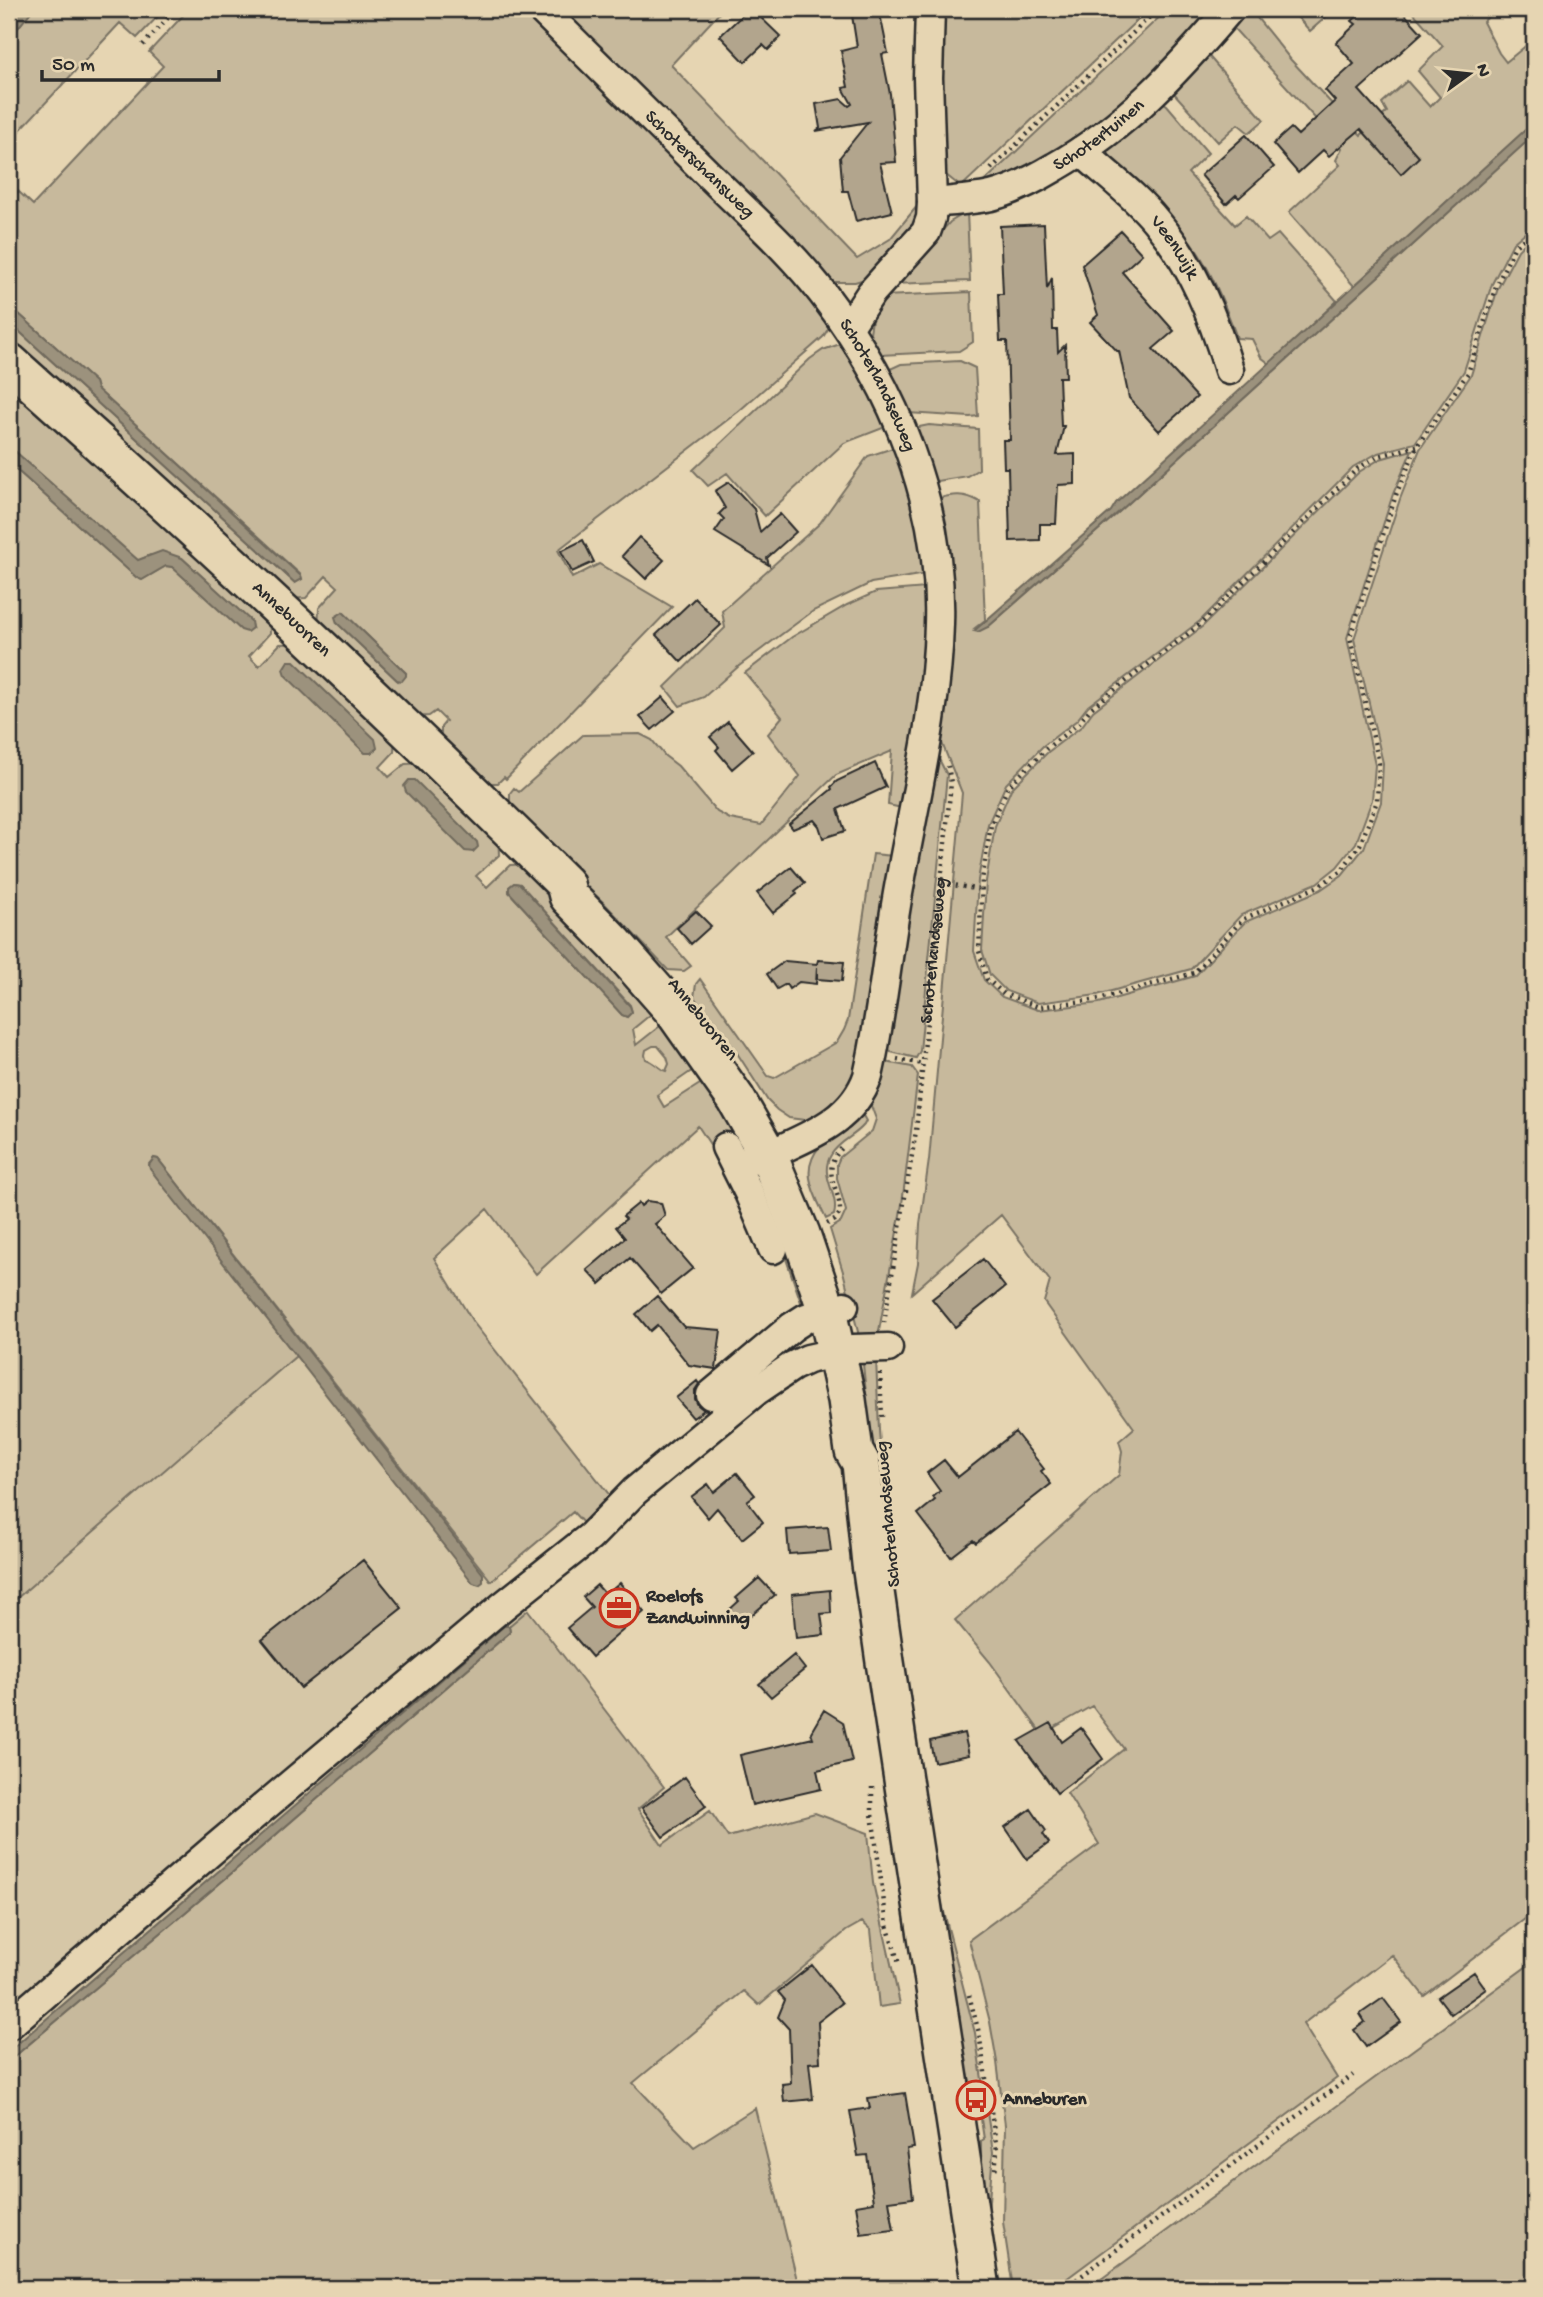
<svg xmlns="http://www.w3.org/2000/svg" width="1543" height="2297" font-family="'Gochi Hand',sans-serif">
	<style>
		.built { fill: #d6c7a7 }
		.green { fill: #c7b99c; stroke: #797264; stroke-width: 2; fill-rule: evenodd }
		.water { fill: #9c927d; stroke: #6f695c; stroke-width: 2 }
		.building { fill: #b2a58d; stroke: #2b2b2b; stroke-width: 2 }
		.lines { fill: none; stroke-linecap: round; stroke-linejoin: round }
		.minor-casing { stroke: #2b2b2b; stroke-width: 33 }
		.major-casing { stroke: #2b2b2b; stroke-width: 42 }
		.path { stroke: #2b2b2b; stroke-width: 4.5; stroke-dasharray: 2 5; stroke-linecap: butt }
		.minor { stroke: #e6d5b2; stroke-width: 28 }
		.major { stroke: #e6d5b2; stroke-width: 37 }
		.labels { text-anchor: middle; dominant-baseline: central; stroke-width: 6; stroke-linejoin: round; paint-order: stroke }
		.street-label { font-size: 19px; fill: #2b2b2b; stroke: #e6d5b2 }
		.poi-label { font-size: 19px; font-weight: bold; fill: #2b2b2b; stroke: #e6d5b2; text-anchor: start }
	</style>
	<rect width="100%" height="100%" fill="#e6d5b2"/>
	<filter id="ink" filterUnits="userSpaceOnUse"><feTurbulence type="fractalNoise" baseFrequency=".0143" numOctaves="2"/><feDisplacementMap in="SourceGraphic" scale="14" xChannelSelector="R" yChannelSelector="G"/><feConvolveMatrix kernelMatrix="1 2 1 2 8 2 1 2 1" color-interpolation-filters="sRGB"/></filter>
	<g filter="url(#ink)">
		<path class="built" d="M304 1350 528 1610 9 2054V1605Z"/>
		<path class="green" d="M33 9H165L137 38 120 23 9 142V39Z
			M189 9H527L739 212 833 321 823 337 739 411 558 550 572 578 599 564 672 607 506 779 504 777 498 783H479L441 746V727L446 721 436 711 429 716 409 717 318 629 319 608 338 587 326 576 306 598 286 599 9 348V322L295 583 302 579 301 575 97 389 95 382 9 305V204L18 191 33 205 163 66 149 52ZM343 612 406 673 398 681 337 623Z
			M558 9H723L671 65 857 259 890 239 918 205 919 186 918 223 871 277 855 282H825Z
			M939 9H1149L961 187 940 170Z
			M1168 9H1218L1174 63 1043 164 973 192Z
			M1240 9H1250L1291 60 1361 135 1387 112 1382 103 1407 81 1430 107 1440 97 1418 71 1443 46 1410 9H1496L1483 22 1499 53 1506 62 1534 39V122L1354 286 1289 212 1340 165 1336 160 1342 148 1228 22Z
			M1290 9H1335L1310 31Z
			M1206 53 1264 120 1249 133 1238 124 1218 142 1172 91Z
			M1159 100 1167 105 1208 153 1188 173 1235 225 1246 216 1268 241 1278 234 1337 301 1270 364 1261 357 1252 339 1237 338C1224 302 1201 242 1170 221L1108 161 1110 143Z
			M1534 135V225L1513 243 1492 284 1464 371 1415 443 1378 453 1353 467 1200 621 1088 706 1077 720 1043 746 1006 784 988 824 978 880 974 951 984 980 1002 997 1038 1010 1099 1003 1195 976 1245 922 1320 890 1342 875 1364 848 1381 802 1383 763 1354 639 1400 499 1420 449 1471 375 1498 288 1518 250 1534 234V1912L1424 1996 1392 1955 1303 2024 1337 2078 1054 2288H1013L1003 2222 1005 2125 997 2062 990 2022 969 1940 1099 1844 1067 1793 1124 1749 1092 1706 1048 1731 1039 1730 990 1662 955 1620 1119 1475 1122 1451 1119 1441 1134 1428 1044 1302 1050 1281 1001 1215 912 1293 918 1263 920 1224 929 1160 962 793 940 738 936 499C953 494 965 493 980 502L985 620 975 628 988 627 1120 511Z
			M967 212 970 281 894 284 950 222Z
			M971 292 973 342 959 351 880 355 869 339 873 313 884 296Z
			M843 343 888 426 844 443 765 516 727 473 708 486 693 470 810 359 823 350Z
			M960 361 975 368 978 416 970 417 908 413 888 370 901 364Z
			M9 377 269 613 270 633 249 656 259 666 280 644 301 643 395 733 394 752 380 767 389 777 405 764 425 763 498 833 499 855 476 876 487 887 510 865 531 864 654 995 650 1015 633 1029 636 1045 660 1026 680 1028 696 1050 693 1070 657 1095 664 1107 703 1082 750 1147 715 1152 698 1126 536 1274 487 1209 434 1258 473 1322 611 1497 584 1524 573 1512 491 1581 158 1159 154 1158 149 1164 151 1169 296 1356 9 1605V463L137 578 142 580 166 566 172 567 252 627 250 621 182 558 150 555 138 561 9 446ZM514 883 520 884 630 1005 632 1012 627 1017 622 1015 509 892V887ZM653 1046H658L667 1057 669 1064 666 1071C661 1070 655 1062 646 1059L645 1055 646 1050Z
			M929 425 978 429 979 469 967 476 931 482 914 428Z
			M896 447 916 519 926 574 871 583 813 611 739 666 704 697 680 706 665 687 725 628 722 611 820 523 868 456Z
			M1412 450 1393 494 1347 638 1375 765 1372 800 1356 843 1337 867 1317 883 1241 915 1191 969 1097 995 1038 1003 1006 991 990 975 982 950 986 881 995 826 1011 789 1048 752 1082 726 1093 711 1203 626 1359 472 1380 459Z
			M926 588 927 638 922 698 902 808 888 805 892 751 836 775 666 937 691 966 684 971 668 970 606 905 510 813V793L514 788 519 792 583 735 640 734 652 740 665 756 678 766 717 812 730 819 761 825 800 776 768 734 782 717 745 673 792 637 847 605 876 592Z
			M937 755 947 775 920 1051 916 1058 891 1052 888 1048 912 881Z
			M873 854 893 856 859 1076 851 1089 813 1121 789 1118 777 1110 768 1101 737 1053 694 997 696 984 700 979 768 1076 774 1078 837 1042 844 1030 848 1020Z
			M885 1062 912 1067 918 1075 902 1204 877 1342 860 1340 844 1275 830 1229 841 1222 846 1211 837 1178V1164L840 1157 872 1131 876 1119 870 1103Z
			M861 1112 866 1121 864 1125C854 1137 839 1141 831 1155 818 1176 840 1194 834 1215L826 1219C820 1206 812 1192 810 1178 805 1147 840 1129 861 1112Z
			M786 1247 818 1300 804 1311 784 1253Z
			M876 1358 879 1430 889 1568 884 1569 863 1364 865 1360Z
			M528 1610 664 1787 638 1809 662 1845 710 1811 728 1837 815 1813 868 1833 873 1883 900 2004 879 2007 871 1930 862 1922 846 1931 759 2005 744 1991 633 2083 694 2147 755 2108 799 2288H9V2061L226 1878 510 1632 509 1626Z
			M936 1881 975 2033 993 2152 988 2213 999 2288H992L981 2211V2141L984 2139 978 2099H975L952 2015Z
			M1534 1961V2288H1089Z"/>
		<path class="water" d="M19 9H33L9 39V22Z
			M1534 122V135L1120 511 988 627 978 632 974 631 1111 511 1116 503Z
			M9 305 95 382 97 389 301 576 302 579 295 583 9 322Z
			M9 446 138 560 162 551 182 558 251 621 252 628 247 632 241 630 172 567 166 566 142 580 137 578 9 463Z
			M343 612 406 673V676L402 681 397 680 337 623 335 617Z
			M288 661H294L375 739 377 748 371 753H365L285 675 283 669Z
			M409 780H415L477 842 478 847 473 852 465 851 406 792 404 786Z
			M514 883 520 884 630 1006 632 1012 627 1017 622 1015 509 892V887Z
			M154 1158 158 1159 483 1574V1582L479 1585 473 1583 150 1169 149 1165Z
			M504 1626H509L510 1632 226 1878 9 2061V2051Z"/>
		<path class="building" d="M749 9H752L781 37 768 50 763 45 745 62 720 36Z
			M851 9H879L888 53 882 54 890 94 896 162 880 163 892 212 856 221 848 191H843L840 157 868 122 816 131 820 128 816 104 841 99 849 106 852 104 843 88 848 87 841 51 857 47Z
			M1365 9H1400L1422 33 1359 90 1419 157 1401 174 1361 129 1329 156 1323 150 1298 173 1273 144 1291 128 1298 135 1335 101 1325 90 1354 64 1336 43 1356 24 1352 21Z
			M1246 135 1274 167 1239 198 1236 195 1226 204 1201 175Z
			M1044 224 1047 289 1052 278 1053 330H1057L1058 352 1065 345 1066 377H1059L1061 426H1064L1057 455 1075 454V484L1058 485 1056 524H1040V540L1010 541 1008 468H1004L1003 440H1010L1007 341H1000L999 318 998 294H1003L1000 226Z
			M1121 231 1142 254 1122 272 1174 331 1153 349 1197 397 1159 431 1129 398 1119 351H1117L1090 322 1098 315 1082 265Z
			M729 482 754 509 760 532 780 514 796 532 767 558 769 565 715 532 724 519 719 514 725 508 715 491Z
			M639 537 664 560 646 579 622 556Z
			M583 540 594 562 572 572 561 551Z
			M695 598 721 625 681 662 656 635Z
			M663 697 675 711 652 730 640 717Z
			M728 722 753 751 732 769 716 750 719 747 710 737Z
			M875 763 886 787 838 809 845 831 823 838 819 826 814 820 793 829 789 824 832 789 831 787 837 781Z
			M791 867 805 883 795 891 797 894 773 913 757 893Z
			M696 911 711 926 691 944 677 928Z
			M818 960 844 962 842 981 817 979V967L816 984 799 982 789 989 786 984 777 989 767 974 785 961 817 964Z
			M647 1201 661 1203 665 1216 655 1224 693 1268 661 1294 630 1258 600 1284 587 1270 625 1238 616 1227 626 1219 623 1216 639 1203 641 1206Z
			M983 1259 1005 1287 955 1327 932 1299Z
			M657 1296 684 1327 721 1330 716 1369 689 1365 657 1325 650 1331 636 1314Z
			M697 1381 699 1384 695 1390V1399L698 1405 704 1410 693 1418 676 1398Z
			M1015 1432 1044 1469 1041 1471 1051 1484 976 1543 973 1540 951 1557 918 1514 935 1500 933 1497 940 1491 927 1473 944 1460 958 1477Z
			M737 1473 755 1495 747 1501 763 1522 742 1539 717 1508 708 1518 691 1497 708 1484 714 1492Z
			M828 1527 831 1551 789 1554 787 1530Z
			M363 1560 402 1608 301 1688 262 1640Z
			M759 1578 775 1595 740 1625 728 1611 739 1601 736 1598Z
			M620 1583 644 1612 592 1657 567 1628 592 1607 583 1597 597 1585 606 1595Z
			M830 1590 831 1613 821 1614 824 1635 796 1638 792 1594Z
			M794 1655 805 1669 771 1697 759 1684Z
			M824 1710 843 1722 852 1762 817 1770 821 1789 752 1805 740 1755 813 1738 811 1732Z
			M1051 1723 1062 1742 1081 1728 1103 1759 1057 1793 1019 1741Z
			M964 1733 969 1755 934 1762 930 1741Z
			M685 1777 706 1806 663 1837 642 1808Z
			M1031 1809 1046 1831 1043 1834 1049 1843 1027 1859 1005 1827Z
			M812 1965 842 2003 818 2022 820 2062 809 2063 813 2099 784 2102 782 2084 791 2083 789 2029 778 2017 785 2000 778 1992Z
			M1474 1972 1486 1989 1451 2014 1438 1997Z
			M1383 1998 1401 2022 1366 2047 1354 2030 1365 2022 1360 2014Z
			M905 2093 914 2148 907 2149 913 2198 889 2201 894 2230 861 2234 856 2205 874 2202 867 2155 858 2156 850 2111 870 2108 868 2098Z"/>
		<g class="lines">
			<defs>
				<g id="minor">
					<path id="s2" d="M541 9C596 63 651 118 706 172 746 212 790 250 824 295 895 388 943 506 939 624 937 710 916 793 901 877 888 943 883 1011 868 1076 852 1122 808 1136 768 1155L760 1154 737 1166"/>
					<path id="s3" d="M1081 151C1106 174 1135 195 1156 221 1193 265 1213 316 1229 370"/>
					<path id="s4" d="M932 203C952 201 972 200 991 196 1014 190 1035 179 1055 167 1127 126 1177 71 1230 9"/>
					<path d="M848 328 871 293 926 232 931 218 932 203 928 78 930 9"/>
					<path d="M726 1147 749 1193 773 1249"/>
					<path d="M711 1395 792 1327 806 1318 844 1306"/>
					<path d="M9 2025 215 1848 503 1606 590 1537 635 1491 756 1391 793 1366 808 1359 853 1349 888 1348"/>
				</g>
				<g id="major">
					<path id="s5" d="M9 362C199 531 385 705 565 884L568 896 615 944 673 1010 736 1099 768 1155 801 1234 827 1311 847 1400 854 1451 861 1463 871 1564 885 1662 981 2288"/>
				</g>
			</defs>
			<use href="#minor" class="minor-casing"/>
			<use href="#major" class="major-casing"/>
			<g class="path">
				<path d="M143 45 176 9"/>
				<path d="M991 169 1158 9"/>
				<path d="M1417 446 1379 456 1357 469 1202 623 1091 708 1079 723 1046 749 1008 787 991 825 982 880 979 951 987 979 1004 994 1039 1007 1099 999 1194 973 1243 919 1319 886 1341 871 1360 845 1377 801 1379 763 1350 637 1396 495 1417 446 1468 373 1496 286 1515 246 1534 231"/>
				<path d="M942 883 981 890"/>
				<path d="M897 1059 923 1064"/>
				<path d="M827 1224 835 1220 840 1213C841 1187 818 1172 843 1147"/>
				<path id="s1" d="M884 1323 916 1131 951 783 948 766"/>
				<path d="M880 1373 882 1417"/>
				<path d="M872 1787V1814L887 1925 899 1964"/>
				<path d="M969 1995 979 2033 997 2150 995 2173"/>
				<path d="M1065 2288 1353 2075"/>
			</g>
			<use href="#minor" class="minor"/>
			<use href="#major" class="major"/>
		</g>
	</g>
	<defs>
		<symbol id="office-ring" viewBox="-11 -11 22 22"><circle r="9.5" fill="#e6d5b2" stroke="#c8321e" stroke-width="1.5"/><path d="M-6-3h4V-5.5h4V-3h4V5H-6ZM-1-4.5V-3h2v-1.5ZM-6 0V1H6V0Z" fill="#c8321e"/></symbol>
		<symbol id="bus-ring" viewBox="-11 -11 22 22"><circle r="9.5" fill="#e6d5b2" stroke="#c8321e" stroke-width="1.5"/><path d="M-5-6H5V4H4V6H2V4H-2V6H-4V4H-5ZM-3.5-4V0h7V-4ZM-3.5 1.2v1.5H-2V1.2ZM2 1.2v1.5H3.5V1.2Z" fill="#c8321e"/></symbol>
	</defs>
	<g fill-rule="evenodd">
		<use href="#office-ring" x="597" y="1586" width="44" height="44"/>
		<use href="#bus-ring" x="954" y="2078" width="44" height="44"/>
	</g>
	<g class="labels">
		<g class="street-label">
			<text stroke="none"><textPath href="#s4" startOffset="184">Schotertuinen</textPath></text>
			<text stroke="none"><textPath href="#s2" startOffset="222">Schoterschansweg</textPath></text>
			<text stroke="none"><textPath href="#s3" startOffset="135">Veenwijk</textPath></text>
			<text stroke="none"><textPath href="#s2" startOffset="508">Schoterlandseweg</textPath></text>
			<text stroke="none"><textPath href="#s5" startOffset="382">Annebuorren</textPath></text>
			<text stroke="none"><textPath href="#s1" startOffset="376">Schoterlandseweg</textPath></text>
			<text transform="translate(702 1020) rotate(51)">Annebuorren</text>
			<text transform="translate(889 1514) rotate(-95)">Schoterlandseweg</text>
		</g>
		<g class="poi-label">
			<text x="646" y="1597">Roelofs<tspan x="646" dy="22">Zandwinning</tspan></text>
			<text x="1003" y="2100">Anneburen</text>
		</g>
	</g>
	<rect width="1543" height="2297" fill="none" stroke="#e6d5b2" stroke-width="35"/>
	<rect x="18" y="18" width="1508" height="2262" fill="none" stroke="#2b2b2b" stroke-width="2.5" filter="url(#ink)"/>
	<g transform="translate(1469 74) rotate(75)" stroke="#e6d5b2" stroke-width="5" paint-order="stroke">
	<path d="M0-5L12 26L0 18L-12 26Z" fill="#2b2b2b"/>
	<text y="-10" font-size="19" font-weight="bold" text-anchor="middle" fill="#2b2b2b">N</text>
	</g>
	<path d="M42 70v10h177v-10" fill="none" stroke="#2b2b2b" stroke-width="3.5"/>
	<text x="52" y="70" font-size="21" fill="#2b2b2b" stroke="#e6d5b2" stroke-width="5" paint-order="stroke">50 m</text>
</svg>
